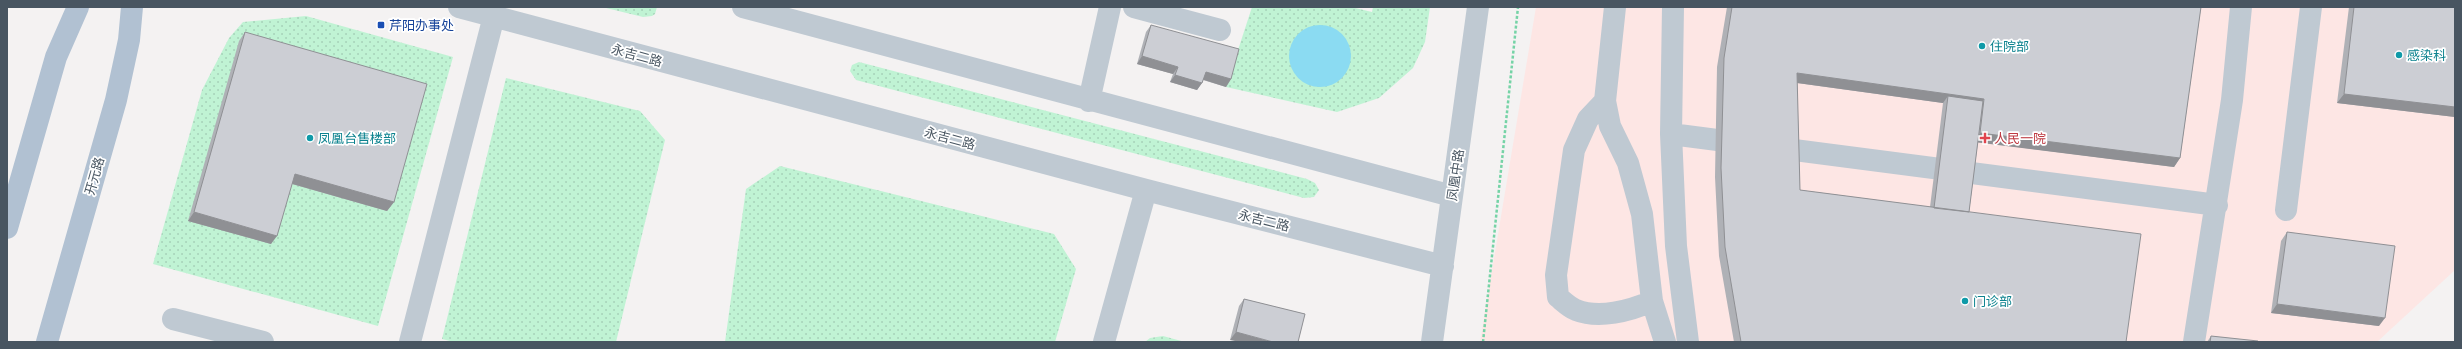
<svg xmlns="http://www.w3.org/2000/svg" width="2462" height="349" font-family="Manrope,'Noto Sans SC',sans-serif">
	<style>
		.medical { fill: #fde6e4 }
		.park { fill: url(#park-dots) }
		.water { fill: #8bdbf2 }
		.lines { fill: none; stroke-linecap: round; stroke-linejoin: round }
		.path { stroke: #75d3a6; stroke-width: 2.5; stroke-dasharray: 3 2; stroke-linecap: butt }
		.minor { stroke: #bfc9d2; stroke-width: 22 }
		.major { stroke: #b1c1d2; stroke-width: 22 }
		.wall { fill: #afb1b6; fill-rule: evenodd }
		.shaded-wall { fill: #8f9094 }
		.building { fill: #ccced4; stroke: #8f9094 }
		.transit-dot { fill: #1a4fb4; stroke: #fff; stroke-width: 1.5 }
		.culture-dot { fill: #0f9aa8; stroke: #fff; stroke-width: 1.5 }
		.health-dot { fill: #e0444e; stroke: #fff; stroke-width: 1.5 }
		.labels { text-anchor: middle; dominant-baseline: central; stroke-width: 3.5; stroke-linejoin: round; paint-order: stroke }
		.transit-label { font-size: 13px; fill: #164399; stroke: #fff; text-anchor: start }
		.culture-label { font-size: 13px; fill: #0d838f; stroke: #fff; text-anchor: start }
		.street-label { font-size: 13px; fill: #485561; stroke: #fff }
		.health-label { font-size: 13px; fill: #be3a42; stroke: #fff; text-anchor: start }
	</style>
	<defs>
		<pattern id="park-dots" width="8" height="8" patternUnits="userSpaceOnUse"><rect width="8" height="8" fill="#c0f3d4"/><path d="M2 2h.1M6 6h.1" fill="none" stroke="#a6d2b9" stroke-width="1.8" stroke-linecap="round"/></pattern>
	</defs>
	<rect width="100%" height="100%" fill="#f4f2f2"/>
	<path class="medical" d="M1536 7H2455V270L2377 342H1480Z"/>
	<path class="park" d="M602 7H657L655 14 652 16 643 17Z
		M1252 7H1351L1372 12 1373 7H1430L1425 42 1413 68 1379 98 1337 112 1226 87Z
		M306 16 453 57 378 326 153 264 202 90 229 38 243 22Z
		M859 62 1307 179 1315 183 1319 190 1314 197 1304 198 856 80 850 71 852 65Z
		M506 78 640 111 665 140 616 342H454L442 339Z
		M780 166 1054 234 1076 269 1055 342H725L746 189Z
		M1163 336 1185 342H1145L1150 338Z"/>
	<path class="water" d="M1289 56a31 31 0 1 1 62 0a31 31 0 1 1-62 0Z"/>
	<g class="lines">
		<path class="path" d="M1483 342 1518 7"/>
		<path class="minor" d="M459 7 1146 190 1443 266
			M743 7 1452 196
			M1134 7 1220 30
			M1615 7 1605 101 1610 126 1628 163 1642 214 1652 301 1665 342
			M1673 7 1671 134 1676 246 1688 342
			M1089 101 1110 7
			M1605 101 1588 119 1574 150 1556 275 1558 297C1563 301 1569 307 1576 310 1599 319 1630 311 1652 301
			M1671 134 2217 205
			M2286 210 2311 7
			M173 319 263 342
			M410 342 494 16
			M1104 342 1146 190
			M1432 342 1478 7
			M2194 342 2232 100 2241 7"/>
		<path class="major" d="M7 228 56 57 78 7
			M47 342 116 100 129 40 132 7"/>
	</g>
	<path class="wall" d="M1727 7H2201L2180 158 2174 167 1978 142 1969 212 2126 342H1734L1719 256 1715 177 1717 67ZM1797 83 1943 103 1930 207 1800 190Z
		M2349 7H2455V117L2337 103Z
		M1151 25 1231 79 1226 87 1203 80 1202 83 1197 90 1170 82 1173 74 1137 64 1146 32Z
		M245 32 394 202 387 211 292 184 271 244 188 221 239 41Z
		M2287 232 2379 326 2271 313 2281 241Z
		M1244 299 1305 314 1230 340 1239 306Z
		M2211 336 2258 342H2207Z"/>
	<path class="shaded-wall" d="M1142 56 1178 67 1173 74 1137 64Z
		M1206 72 1231 79 1226 87 1201 79Z
		M1797 73 1984 99 1978 108 1948 96 1943 103 1790 82Z
		M1175 75 1202 83 1197 90 1170 82Z
		M2344 94 2455 107V117L2337 103Z
		M1980 133 2180 158 2174 167 1974 142Z
		M295 174 394 202 387 211 289 183Z
		M194 212 277 236 271 244 188 221Z
		M2277 304 2385 318 2379 326 2271 313Z
		M1236 332 1273 342H1240L1230 340Z"/>
	<path class="building" d="M1732 7H2201L2180 158 1980 133 1984 99 1797 73 1800 190 2141 234 2126 342H1741L1725 247 1721 168 1724 58Z
		M2354 7H2455V107L2344 94Z
		M1151 25 1239 49 1231 79 1206 72 1202 83 1175 75 1178 67 1142 56Z
		M245 32 427 84 394 202 295 174 277 236 194 212Z
		M1948 96 1983 101 1969 212 1934 208Z
		M2287 232 2395 246 2385 318 2277 304Z
		M1244 299 1305 314 1298 342H1273L1236 332Z
		M2211 336 2258 341V342H2210Z"/>
	<rect class="transit-dot" x="377" y="21" width="8" height="8" rx="2"/>
	<g class="culture-dot">
		<circle cx="1982" cy="46" r="4"/>
		<circle cx="2399" cy="55" r="4"/>
		<circle cx="310" cy="138" r="4"/>
		<circle cx="1965" cy="301" r="4"/>
	</g>
	<path class="health-dot" d="M1983 132h4v4h4v4h-4v4h-4v-4h-4v-4h4z"/>
	<g class="labels">
		<g class="transit-label">
			<text x="389" y="25">芹阳办事处</text>
		</g>
		<g class="culture-label">
			<text x="1990" y="46">住院部</text>
			<text x="2407" y="55">感染科</text>
			<text x="318" y="138">凤凰台售楼部</text>
			<text x="1973" y="301">门诊部</text>
		</g>
		<g class="street-label">
			<text transform="translate(637 55) rotate(15)">永吉二路</text>
			<text transform="translate(950 138) rotate(15)">永吉二路</text>
			<text transform="translate(1455 175) rotate(-82)">凤凰中路</text>
			<text transform="translate(94 176) rotate(-74)">开元路</text>
			<text transform="translate(1264 220) rotate(14)">永吉二路</text>
		</g>
		<g class="health-label">
			<text x="1994" y="138">人民一院</text>
		</g>
	</g>
	<rect width="2462" height="349" fill="none" stroke="#485561" stroke-width="16"/>
</svg>
